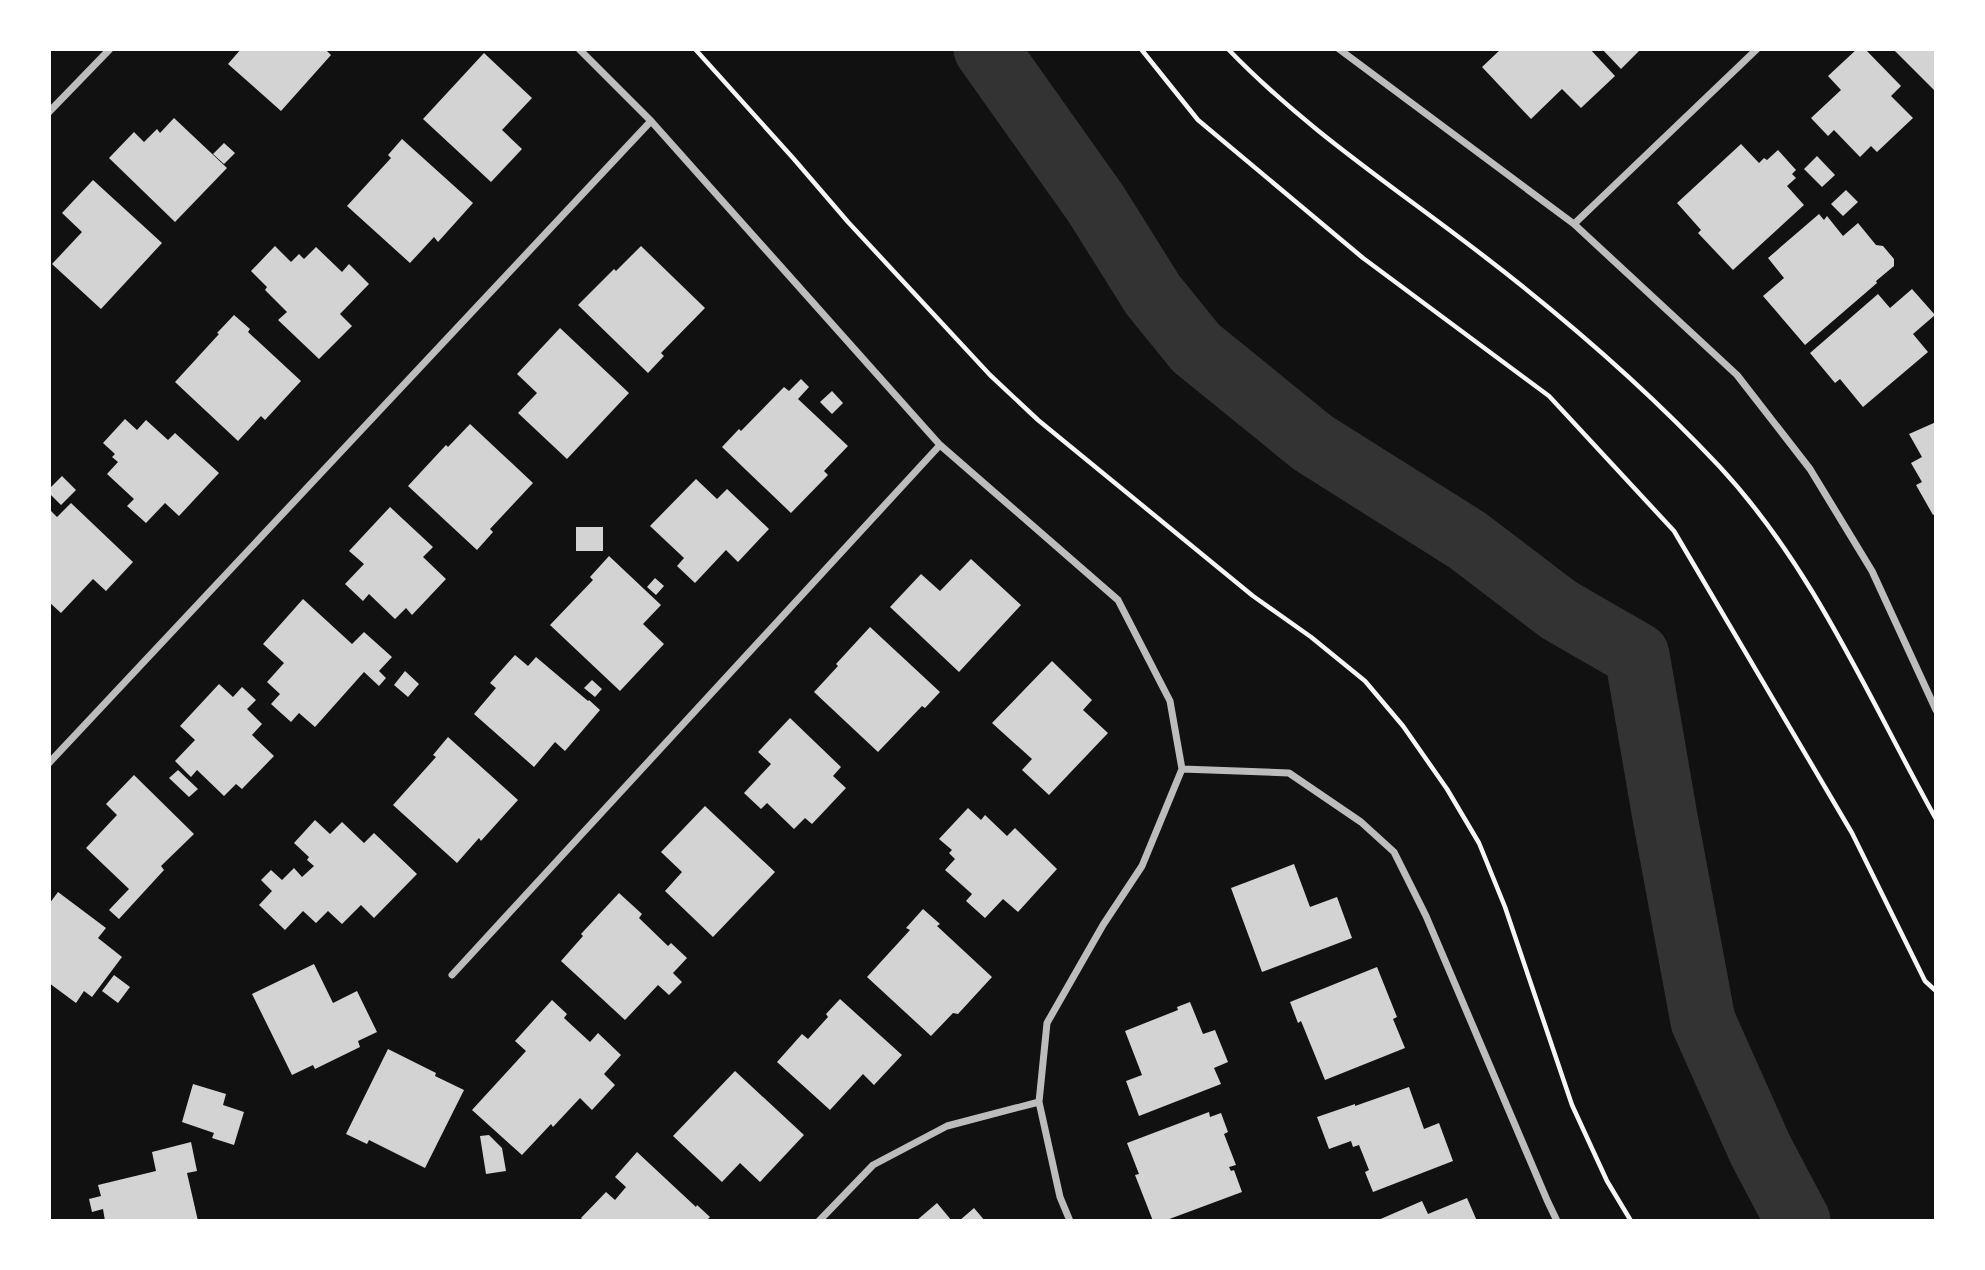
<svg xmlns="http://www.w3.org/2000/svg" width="1985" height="1270" font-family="Roboto,sans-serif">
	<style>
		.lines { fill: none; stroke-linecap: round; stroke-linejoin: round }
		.river { stroke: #333; stroke-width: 65 }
		.building { fill: #d3d3d3 }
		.path { stroke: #f5f5f5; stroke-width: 4.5 }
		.minor { stroke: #bcbcbc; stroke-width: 7 }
	</style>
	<rect width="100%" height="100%" fill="#111"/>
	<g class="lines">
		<path class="river" d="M986 49 1096 204 1153 295 1196 348 1313 443 1467 540 1559 610 1637 655 1665 817 1703 1021 1760 1149 1798 1221"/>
	</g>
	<path class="building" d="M241 49H325L331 55 281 111 228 64Z
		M1501 49H1590L1615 76 1581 108 1562 89 1531 119 1482 67Z
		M1602 49H1641L1621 69Z
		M1857 49H1865L1901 86 1891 96 1913 118 1877 152 1871 146 1860 157 1834 130 1828 136 1811 118 1841 90 1828 76Z
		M1893 49H1936V90L1935 91Z
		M484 53 532 98 502 130 522 149 491 182 423 119Z
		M174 118 227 168 175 222 109 158 134 132 144 142 157 129 160 133Z
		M402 139 473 203 438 242 434 237 410 263 347 206 391 158 388 155Z
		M224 143 235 153 224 164 213 154Z
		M1741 144 1759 163 1764 158 1767 160 1778 150 1796 170 1792 174 1796 178 1787 186 1804 205 1733 270 1698 233 1701 230 1677 203Z
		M1817 156 1835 175 1822 187 1804 169Z
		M93 180 162 243 101 309 52 264 82 232 62 213Z
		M1846 190 1858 202 1843 216 1831 204Z
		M1819 214 1824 220 1827 216 1843 236 1858 223 1876 245 1883 246 1894 259V266L1876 281 1877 283 1805 345 1763 296 1784 278 1768 258Z
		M275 246 291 262 299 254 304 259 316 247 342 272 349 264 369 284 340 314 352 326 319 359 278 320 287 312 265 290 267 287 251 271Z
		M641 246 705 308 661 353 664 356 648 373 578 305 614 269 616 271Z
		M1912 289 1935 315 1913 334 1928 352 1863 407 1840 379 1835 383 1810 353 1878 294 1890 308Z
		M234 315 250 329 248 332 301 381 265 420 261 416 238 441 175 382 219 334 217 333Z
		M560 328 629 393 567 459 518 413 537 393 517 374Z
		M801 379 809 387 798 399 848 446 824 471 828 475 791 513 722 447 739 429 741 431 784 387 789 391Z
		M832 391 843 403 832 414 820 402Z
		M125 419 137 430 146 420 168 440 175 433 219 473 179 516 165 503 146 523 127 506 134 499 107 474 118 462 112 457 115 454 103 443Z
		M1936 422V513L1933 515 1916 485 1922 482 1911 463 1922 457 1909 434Z
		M470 424 533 483 490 529 493 532 477 550 408 486 446 445 448 447Z
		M62 476 76 490 61 505 49 493V489Z
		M696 479 717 499 727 489 769 529 738 562 726 550 695 583 677 566 684 558 650 526Z
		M71 503 133 562 106 591 93 579 61 613 49 602V509L57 517Z
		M390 507 433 547 423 557 446 579 412 615 406 608 395 619 369 594 363 601 345 584 364 564 349 551Z
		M576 527H603V551H576Z
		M609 556 661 605 643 624 664 644 620 691 550 625 593 580 590 577Z
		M971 559 1021 605 959 672 890 607 921 574 940 591Z
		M655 578 664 586 656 595 647 587Z
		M303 599 352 644 364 632 392 657 379 671 386 678 379 686 364 672 315 727 299 713 291 722 271 704 280 694 267 682 284 663 263 644Z
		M870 627 940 692 925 708 922 706 878 752 814 692 838 666 836 664Z
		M515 655 528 666 536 657 588 701 589 700 600 710 565 751 555 742 534 767 474 714 496 688 490 683Z
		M1052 661 1092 700 1083 710 1108 733 1049 795 1022 770 1032 759 992 723Z
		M405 671 419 684 408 697 394 685Z
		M592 680 602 689 595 697 584 688Z
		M219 684 233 697 242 687 256 700 247 709 262 724 252 735 274 756 242 789 236 784 224 796 197 770 191 777 175 761 195 740 180 726Z
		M790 718 841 767 833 776 846 788 812 824 805 818 794 829 767 803 761 809 744 793 771 764 758 752Z
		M448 737 518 800 481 841 479 838 457 863 393 805 436 757 433 755Z
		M178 770 198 789 189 797 169 778Z
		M134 775 194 834 161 866 164 870 119 919 109 910 129 889 86 848 117 815 106 804Z
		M705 806 775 872 713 937 665 891 682 872 661 852Z
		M968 808 981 820 985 815 1007 836 1015 828 1057 869 1018 912 1003 899 985 918 966 901 972 894 945 870 955 859 949 853 952 850 939 839Z
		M315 820 330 834 342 822 364 843 374 833 417 874 374 918 361 905 342 924 328 911 316 923 303 911 285 930 259 905 272 891 261 880 271 870 282 880 294 868 302 877 314 866 307 860 309 857 294 843Z
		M1294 864 1310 907 1337 897 1352 938 1262 972 1231 888Z
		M58 892 106 928 98 938 122 957 92 997 84 991 76 1003 49 983V904Z
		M619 893 642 914 639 918 668 946 671 943 687 958 673 973 682 982 669 995 658 985 625 1020 561 961 583 936 581 934Z
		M923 909 940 924 937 926 992 977 958 1014 953 1013 931 1036 867 977 910 930 906 928Z
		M314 964 333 1003 357 991 377 1032 358 1041 360 1047 315 1069 313 1065 292 1075 252 994Z
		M1377 967 1397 1017 1393 1019 1405 1048 1325 1080 1301 1021 1298 1023 1290 1002Z
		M114 975 130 987 118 1003 102 991Z
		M840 999 902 1055 874 1085 863 1074 830 1110 777 1062 802 1034 808 1039 828 1017 826 1014Z
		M552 1000 567 1014 564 1018 590 1042 598 1033 621 1055 604 1074 615 1085 592 1110 580 1098 553 1127 551 1124 522 1155 472 1110 526 1051 515 1041Z
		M1190 1002 1203 1034 1215 1030 1228 1062 1214 1068 1221 1084 1139 1116 1126 1081 1142 1075 1125 1031 1178 1010 1177 1007Z
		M388 1049 436 1073 435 1076 464 1090 425 1168 369 1140 367 1144 346 1134Z
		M735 1071 804 1135 760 1182 740 1163 722 1182 673 1136Z
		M193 1084 226 1094 223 1105 244 1112 234 1145 212 1138 214 1133 182 1122Z
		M1409 1087 1424 1129 1439 1123 1453 1161 1373 1192 1365 1172 1369 1170 1359 1145 1353 1147 1351 1141 1329 1149 1317 1117 1355 1104V1106Z
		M1209 1112 1210 1117 1221 1113 1228 1132 1224 1134 1236 1165 1229 1167 1231 1171 1234 1170 1242 1192 1164 1221H1153L1135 1175 1139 1174 1127 1143Z
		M489 1135 502 1148 506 1171 486 1174 480 1136Z
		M191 1142 197 1171 187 1173 198 1221H105L103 1209 92 1212 89 1199 101 1196 98 1185 156 1171 152 1152Z
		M637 1152 696 1207 697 1205 710 1217 706 1221H584L581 1218 606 1192 615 1200 626 1187 615 1177Z
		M1467 1198 1477 1221H1376L1422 1201 1428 1214Z
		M937 1203 952 1221H916Z
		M974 1208 985 1221H959Z"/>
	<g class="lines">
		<path class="path" d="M695 49 793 158 848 222 990 375 1038 420 1253 596 1311 637 1365 681 1403 726 1447 789 1479 843 1505 907 1572 1105 1607 1181 1631 1221
			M1141 49 1198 120 1363 258 1549 396 1674 531 1852 833 1925 981 1936 991
			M1228 49C1301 125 1388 183 1472 247 1559 313 1644 386 1719 466 1814 568 1869 699 1936 819"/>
		<path class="minor" d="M579 49 651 121 940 445 1118 600 1170 701 1182 769 1142 866 1103 925 1047 1023 1039 1102 1060 1197 1070 1221
			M1339 49 1574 224 1737 375 1810 469 1872 571 1936 710
			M49 112 110 49
			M1574 224 1757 49
			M49 763 651 121
			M1182 769 1289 773 1361 822 1394 852 1426 916 1547 1200 1557 1221
			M452 975 940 445
			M819 1221 873 1165 947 1126 1039 1102"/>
	</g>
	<rect width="1985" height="1270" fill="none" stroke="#ffffff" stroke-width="102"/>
</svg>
